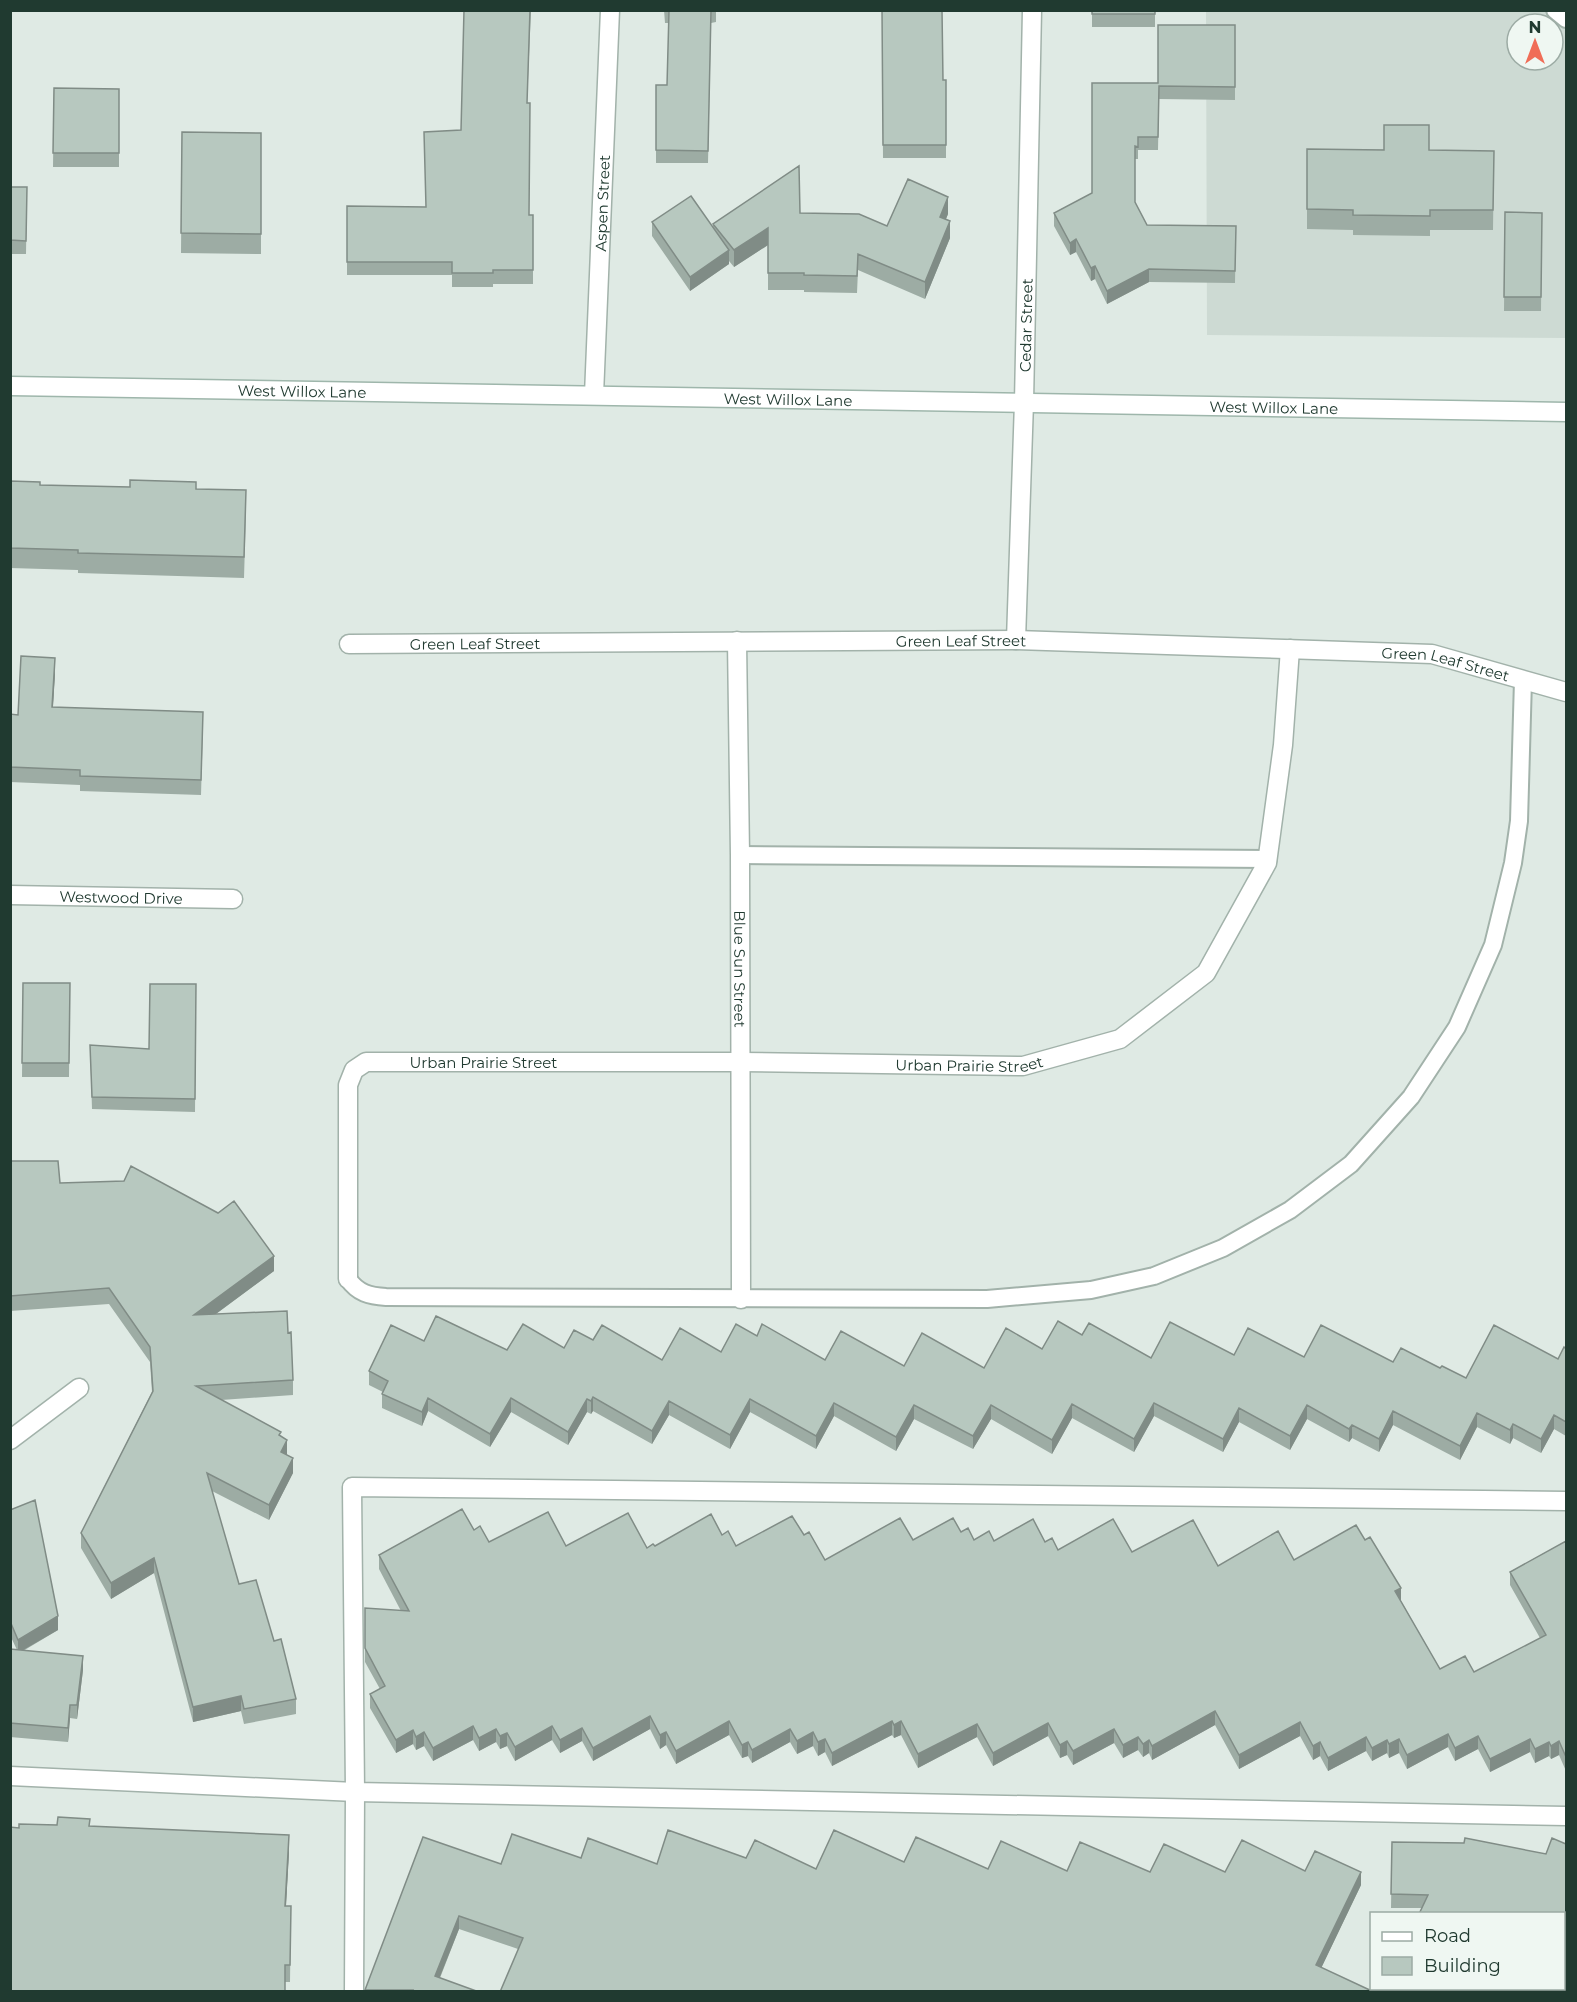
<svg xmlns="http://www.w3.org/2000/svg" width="1577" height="2002" font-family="Montserrat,sans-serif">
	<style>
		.built { fill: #cddad3; fill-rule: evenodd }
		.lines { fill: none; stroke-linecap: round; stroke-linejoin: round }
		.service-casing { stroke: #a2b2aa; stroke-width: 20 }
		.minor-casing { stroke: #a2b2aa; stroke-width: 21 }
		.secondary-casing { stroke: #9eb6ab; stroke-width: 21 }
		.service { stroke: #fff; stroke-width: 16 }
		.minor { stroke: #fff; stroke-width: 18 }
		.secondary { stroke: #fff; stroke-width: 18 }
		.wall { fill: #9daca4 }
		.shaded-wall { fill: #808c86 }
		.building { fill: #b7c8bf; stroke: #808c86; stroke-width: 1.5 }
		.labels { text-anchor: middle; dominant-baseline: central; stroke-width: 6; stroke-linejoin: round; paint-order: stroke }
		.street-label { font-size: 15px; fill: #203a30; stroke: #eff7f2 }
	</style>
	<rect width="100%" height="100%" fill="#dfeae4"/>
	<path class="built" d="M1206 11H1566V338L1207 335ZM1517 24H1553V60H1517Z"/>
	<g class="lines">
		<defs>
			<path id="service" d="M1555 10 1566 19
				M740 855 1268 859
				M348 1279C358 1293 369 1296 386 1297L987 1299 1091 1290 1154 1276 1223 1248 1290 1210 1351 1164 1411 1097 1457 1027 1493 945 1513 863 1519 821 1523 680"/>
			<g id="minor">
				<path id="s1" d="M594 395 610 10"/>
				<path id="s2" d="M1016 640 1024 402 1032 10"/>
				<path id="s3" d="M737 641 740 855 741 1299"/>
				<path id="s4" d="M349 644 1016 640 1432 654 1566 692"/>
				<path id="s5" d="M10 895 233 899"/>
				<path id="s6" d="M348 1279V1085L354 1070 366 1062H740L1023 1066 1120 1039 1206 973 1267 863 1283 745 1290 649"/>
				<path d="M10 1440 79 1388"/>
				<path d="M10 1776 355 1792 1566 1816"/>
				<path d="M354 1992 355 1792 352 1487 1566 1501"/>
			</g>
			<g id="secondary">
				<path id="s7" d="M10 386 1566 412"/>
			</g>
		</defs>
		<use href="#service" class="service-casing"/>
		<use href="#minor" class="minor-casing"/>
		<use href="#secondary" class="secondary-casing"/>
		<use href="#service" class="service"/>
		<use href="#minor" class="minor"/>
		<use href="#secondary" class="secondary"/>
	</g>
	<path class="wall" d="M531 10 527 103 529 215H533V284H493V287H452V275H347V206L426 207Z
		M664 10H716V22L711 23 708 163H656V85H667L669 23H665Z
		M882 10 943 80H946V158H883Z
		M1092 10H1155V27H1092Z
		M1235 25V100L1159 99 1158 150H1138V159H1135V202L1147 225 1236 226 1235 283 1149 282 1107 304 1095 279 1091 281 1076 252 1070 255 1054 226V213L1092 193 1158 83Z
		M54 88 119 89V167H53Z
		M182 132 261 133V254L181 253Z
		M1307 149 1494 151 1493 230H1430V236L1353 235V230L1307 229Z
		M10 187H27L26 254H10Z
		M1505 212 1542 213 1541 311H1504Z
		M800 213 887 226 948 214 946 219 950 238 925 299 858 270 857 293 804 292V290H768V245L734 267 729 261V264L690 291 652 236V222L713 228V224Z
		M10 481 40 485 196 489 246 510 244 578 78 573V570L10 568Z
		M55 673 53 707 203 727 201 795 80 791V785L10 782V714L18 715Z
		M23 983H70L69 1077H22Z
		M196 984 195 1112 92 1109 90 1045 149 1049Z
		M10 1161 60 1183 274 1271 216 1314 288 1333 293 1380V1395L221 1400 281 1437 293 1473 269 1520 212 1491 239 1584 274 1641 296 1699V1714L244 1724 241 1711 193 1722 154 1573 111 1599 81 1548V1533L152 1392 150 1362 109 1304 10 1311Z
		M1082 1335 1151 1358 1234 1355 1304 1357 1393 1362 1440 1368 1466 1378 1558 1359 1566 1349V1436L1554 1429 1541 1453 1513 1438 1510 1444 1477 1427 1460 1460 1393 1425 1379 1452 1352 1438 1349 1442 1307 1419 1290 1450 1239 1422 1223 1452 1154 1416 1134 1452 1072 1418 1052 1454 991 1419 973 1449 914 1419 896 1451 834 1416 816 1449 750 1412 730 1449 669 1415 652 1444 593 1411 591 1414 587 1412 568 1445 511 1412 490 1447 428 1411 422 1426 382 1408V1394L383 1392 369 1385V1371L424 1341 507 1350 564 1348 593 1340 662 1360 721 1352 757 1336 825 1360 904 1366 984 1368 1042 1349Z
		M10 1510 58 1630 23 1651 83 1670 77 1719 70 1718 68 1742 10 1737V1649L17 1650 10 1635Z
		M474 1530 489 1542 566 1546 647 1548 722 1535 736 1546 804 1535 825 1560 913 1540 961 1532 974 1540 1045 1542 1058 1550 1132 1552 1218 1566 1294 1560 1401 1601 1440 1669 1474 1672 1540 1638 1510 1585V1572L1566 1541V1771L1559 1755 1551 1759 1549 1756 1535 1763 1530 1752 1490 1772 1478 1749 1455 1761 1448 1747 1407 1769 1399 1753 1389 1758 1387 1753 1372 1761 1366 1751 1328 1771 1320 1756 1313 1760 1300 1736 1239 1769 1215 1725 1152 1760 1149 1753 1143 1757 1138 1750 1123 1758 1114 1743 1073 1765 1067 1755 1060 1758 1048 1736 993 1766 977 1737 918 1768 901 1735 894 1738 892 1735 832 1766 825 1752 818 1756 813 1746 797 1754 790 1742 752 1763 748 1756 742 1758 729 1735 676 1764 666 1745 660 1749 650 1729 593 1761 582 1741 560 1753 552 1740 515 1761 507 1746 500 1749 496 1742 479 1751 473 1740 433 1761 424 1746 416 1750 413 1744 396 1753 370 1708V1694L380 1689 365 1662V1608L401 1611 379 1569V1555Z
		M90 1826 289 1852 286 1906H291L290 1982H285L19 1828Z
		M1392 1842 1546 1854 1566 1992 1421 1908H1391Z
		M581 1858 657 1864 746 1858 816 1869 904 1862 988 1869 1067 1871 1225 1872 1305 1871 1361 1885 1321 1968 518 1949 459 1929 440 1978 479 1992H365V1990L501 1864Z"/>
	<path class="shaded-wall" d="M948 197V214L940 233V217Z
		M950 221V238L925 299V282Z
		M768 228V245L734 267V250Z
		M1076 239V252L1070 255V243Z
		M729 250V264L690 291V277Z
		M1095 266V279L1091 281V268Z
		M1149 269V282L1107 304V291Z
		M55 658V673L52 722V707Z
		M274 1256V1271L194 1330V1315Z
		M593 1397V1411L591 1414V1401Z
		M428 1398V1411L422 1426V1412Z
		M511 1398V1412L490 1447V1434Z
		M587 1399V1412L568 1445V1432Z
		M750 1399V1412L730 1449V1435Z
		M669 1401V1415L652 1444V1431Z
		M834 1403V1416L816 1449V1436Z
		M1154 1403V1416L1134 1452V1439Z
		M1072 1404V1418L1052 1454V1440Z
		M914 1405V1419L896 1451V1437Z
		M991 1405V1419L973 1449V1436Z
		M1307 1405V1419L1290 1450V1436Z
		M1239 1408V1422L1223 1452V1439Z
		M1393 1411V1425L1379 1452V1439Z
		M1477 1413V1427L1460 1460V1446Z
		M1554 1415V1429L1541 1453V1439Z
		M1513 1424V1438L1510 1444V1430Z
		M1352 1425V1438L1349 1442V1429Z
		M287 1440V1455L281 1452Z
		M293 1458V1473L269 1520V1505Z
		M154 1558V1573L111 1599V1583Z
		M1401 1588V1602L1395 1591Z
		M58 1616V1630L18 1653V1640Z
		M83 1656V1670L77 1719V1705Z
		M241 1696V1711L193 1722V1707Z
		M70 1705V1718L68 1742V1728Z
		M1215 1711V1725L1152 1760V1746Z
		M650 1716V1729L593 1761V1748Z
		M729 1721V1735L676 1764V1751Z
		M892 1721V1735L832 1766V1753Z
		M901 1721V1735L894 1738V1725Z
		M1300 1722V1736L1239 1769V1755Z
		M1048 1723V1736L993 1766V1753Z
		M977 1724V1737L918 1768V1754Z
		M473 1726V1740L433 1761V1748Z
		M552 1726V1740L515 1761V1747Z
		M582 1728V1741L560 1753V1740Z
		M496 1729V1742L479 1751V1738Z
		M790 1729V1742L752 1763V1750Z
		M1114 1729V1743L1073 1765V1751Z
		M413 1730V1744L396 1753V1740Z
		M424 1732V1746L416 1750V1737Z
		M666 1732V1745L660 1749V1735Z
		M813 1732V1746L797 1754V1741Z
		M507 1733V1746L500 1749V1736Z
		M1448 1734V1747L1407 1769V1755Z
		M1478 1736V1749L1455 1761V1748Z
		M1138 1737V1750L1123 1758V1745Z
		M1366 1737V1751L1328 1771V1758Z
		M825 1739V1752L818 1756V1742Z
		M1399 1739V1753L1389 1758V1744Z
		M1530 1739V1752L1490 1772V1759Z
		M1149 1740V1753L1143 1757V1744Z
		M1387 1740V1753L1372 1761V1748Z
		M1067 1741V1755L1060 1758V1745Z
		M1559 1741V1755L1551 1759V1746Z
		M748 1742V1756L742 1758V1745Z
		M1320 1742V1756L1313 1760V1746Z
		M1549 1742V1756L1535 1763V1749Z
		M289 1835V1852L285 1923V1906Z
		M1361 1872V1885L1316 1979V1965Z
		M459 1916V1929L435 1989V1976Z"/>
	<path class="building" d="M464 10H530L527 103H530L529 215H533V270H493V273H452V262H347V206L426 207 424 132 461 130Z
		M665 10H711L708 151 656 150V85H667L669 11Z
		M882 10H942L943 80H946V145H883Z
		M1092 10H1155V14H1092Z
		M1158 25H1235V87L1159 86 1158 137H1138V147L1135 146V202L1147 225 1236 226 1235 271 1149 269 1107 291 1095 266 1091 268 1076 239 1070 243 1054 213 1092 193V83H1158Z
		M54 88 119 89V153H53Z
		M1384 125H1429V150L1494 151 1493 210H1430V216L1353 215V210L1307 209V149L1384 150Z
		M182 132 261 133V234L181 233Z
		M799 166 800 213 859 214 887 226 908 179 948 197 940 217 950 221 925 282 858 254 857 276 804 275V273H768V228L734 250 713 224Z
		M10 187H27L26 241 10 240Z
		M691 196 729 250 690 277 652 222Z
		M1505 212 1542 213 1541 297H1504Z
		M130 480 196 482V489L246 490 244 557 78 553V550L10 548V481L40 482V485L130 487Z
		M21 656 55 658 52 707 203 712 201 780 80 776V770L10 767V714L18 715Z
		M23 983H70L69 1063H22Z
		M150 984H196L195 1099 92 1097 90 1045 149 1049Z
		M10 1161H58L60 1183 124 1181 131 1166 218 1213 234 1201 274 1256 194 1315 287 1311 288 1333 291 1332 293 1380 196 1386 281 1432 279 1435 287 1440 281 1452 293 1458 269 1505 207 1473 239 1584 256 1580 274 1641 281 1639 296 1699 244 1709 241 1696 193 1707 154 1558 111 1583 81 1533 153 1391 150 1347 109 1288 10 1296Z
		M436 1316 507 1350 523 1324 564 1348 574 1330 593 1340 602 1325 662 1360 680 1328 721 1352 736 1324 757 1336 762 1324 825 1360 841 1331 904 1366 922 1333 984 1368 1006 1328 1042 1349 1058 1321 1082 1335 1089 1323 1151 1358 1170 1322 1234 1355 1248 1328 1304 1357 1321 1325 1393 1362 1401 1348 1440 1368 1442 1366 1466 1378 1494 1325 1558 1359 1564 1347 1566 1349V1422L1554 1415 1541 1439 1513 1424 1510 1430 1477 1413 1460 1446 1393 1411 1379 1439 1352 1425 1349 1429 1307 1405 1290 1436 1239 1408 1223 1439 1154 1403 1134 1439 1072 1404 1052 1440 991 1405 973 1436 914 1405 896 1437 834 1403 816 1436 750 1399 730 1435 669 1401 652 1431 593 1397 591 1401 587 1399 568 1432 511 1398 490 1434 428 1398 422 1412 382 1394 388 1381 369 1371 391 1325 424 1341Z
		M35 1500 58 1616 18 1640 10 1621V1510Z
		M462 1509 474 1530 480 1526 489 1542 548 1512 566 1546 628 1513 647 1548 653 1544 655 1546 711 1514 722 1535 728 1531 736 1546 792 1516 804 1535 809 1532 825 1560 900 1518 913 1540 953 1518 961 1532 968 1528 974 1540 989 1531 994 1541 1033 1519 1045 1542 1052 1538 1058 1550 1113 1519 1132 1552 1193 1520 1218 1566 1278 1531 1294 1560 1356 1525 1365 1540 1370 1537 1401 1588 1395 1591 1440 1669 1465 1656 1474 1672 1546 1635 1510 1572 1566 1541V1757L1559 1741 1551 1746 1549 1742 1535 1749 1530 1739 1490 1759 1478 1736 1455 1748 1448 1734 1407 1755 1399 1739 1389 1744 1387 1740 1372 1748 1366 1737 1328 1758 1320 1742 1313 1746 1300 1722 1239 1755 1215 1711 1152 1746 1149 1740 1143 1744 1138 1737 1123 1745 1114 1729 1073 1751 1067 1741 1060 1745 1048 1723 993 1753 977 1724 918 1754 901 1721 894 1725 892 1721 832 1753 825 1739 818 1742 813 1732 797 1741 790 1729 752 1750 748 1742 742 1745 729 1721 676 1751 666 1732 660 1735 650 1716 593 1748 582 1728 560 1740 552 1726 515 1747 507 1733 500 1736 496 1729 479 1738 473 1726 433 1748 424 1732 416 1737 413 1730 396 1740 370 1694 385 1686 365 1648V1608L409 1611 379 1555Z
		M10 1649 83 1656 77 1705H70L68 1728 10 1723Z
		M58 1817 90 1819 89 1826 289 1835 285 1906H291L290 1965H285V1992H10V1827L19 1828V1824L57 1825Z
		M668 1830 746 1858 755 1840 816 1869 834 1830 904 1862 916 1837 988 1869 1001 1841 1067 1871 1080 1842 1150 1872 1164 1844 1225 1872 1242 1840 1305 1871 1315 1851 1361 1872 1316 1965 1374 1992H500L523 1938 459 1916 435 1976 479 1992H412L413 1990H365L423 1837 501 1864 512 1834 581 1858 588 1838 657 1864Z
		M1465 1838 1546 1854 1552 1838 1566 1844V1992H1381L1382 1989H1563V1914H1419L1428 1895 1391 1894 1392 1842 1464 1843Z"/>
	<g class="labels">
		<g class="street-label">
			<text stroke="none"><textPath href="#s1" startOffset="192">Aspen Street</textPath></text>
			<text stroke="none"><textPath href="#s2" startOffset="315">Cedar Street</textPath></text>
			<text stroke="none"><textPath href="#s7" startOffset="292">West Willox Lane</textPath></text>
			<text stroke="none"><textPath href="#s7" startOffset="778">West Willox Lane</textPath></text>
			<text stroke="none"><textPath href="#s7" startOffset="1264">West Willox Lane</textPath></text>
			<text stroke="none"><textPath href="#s4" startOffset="612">Green Leaf Street</textPath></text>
			<text stroke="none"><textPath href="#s4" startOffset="126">Green Leaf Street</textPath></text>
			<text stroke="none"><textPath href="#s4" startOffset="1098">Green Leaf Street</textPath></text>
			<text stroke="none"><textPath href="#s5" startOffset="111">Westwood Drive</textPath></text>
			<text stroke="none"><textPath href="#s3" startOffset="328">Blue Sun Street</textPath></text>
			<text stroke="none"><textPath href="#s6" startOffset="828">Urban Prairie Street</textPath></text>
			<text stroke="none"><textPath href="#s6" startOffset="342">Urban Prairie Street</textPath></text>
		</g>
	</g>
	<rect width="1577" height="2002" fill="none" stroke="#203a30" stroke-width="24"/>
	<rect x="1370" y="1912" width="195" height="78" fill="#eff7f2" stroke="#9caba4" stroke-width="1.5"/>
	<rect x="1382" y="1932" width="30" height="9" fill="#ffffff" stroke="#9caba4" stroke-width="1.5"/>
	<text x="1424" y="1942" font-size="18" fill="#203a30">Road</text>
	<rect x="1382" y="1957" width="30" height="18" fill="#b7c8bf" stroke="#9caba4" stroke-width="1.5"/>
	<text x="1424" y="1972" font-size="18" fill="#203a30">Building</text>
	<g transform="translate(1535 42)"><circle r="28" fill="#eff7f2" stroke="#9caba4" stroke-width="1.5"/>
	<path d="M0-4.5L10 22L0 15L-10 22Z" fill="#f06d57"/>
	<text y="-9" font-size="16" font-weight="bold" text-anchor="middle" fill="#203a30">N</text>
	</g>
</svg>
